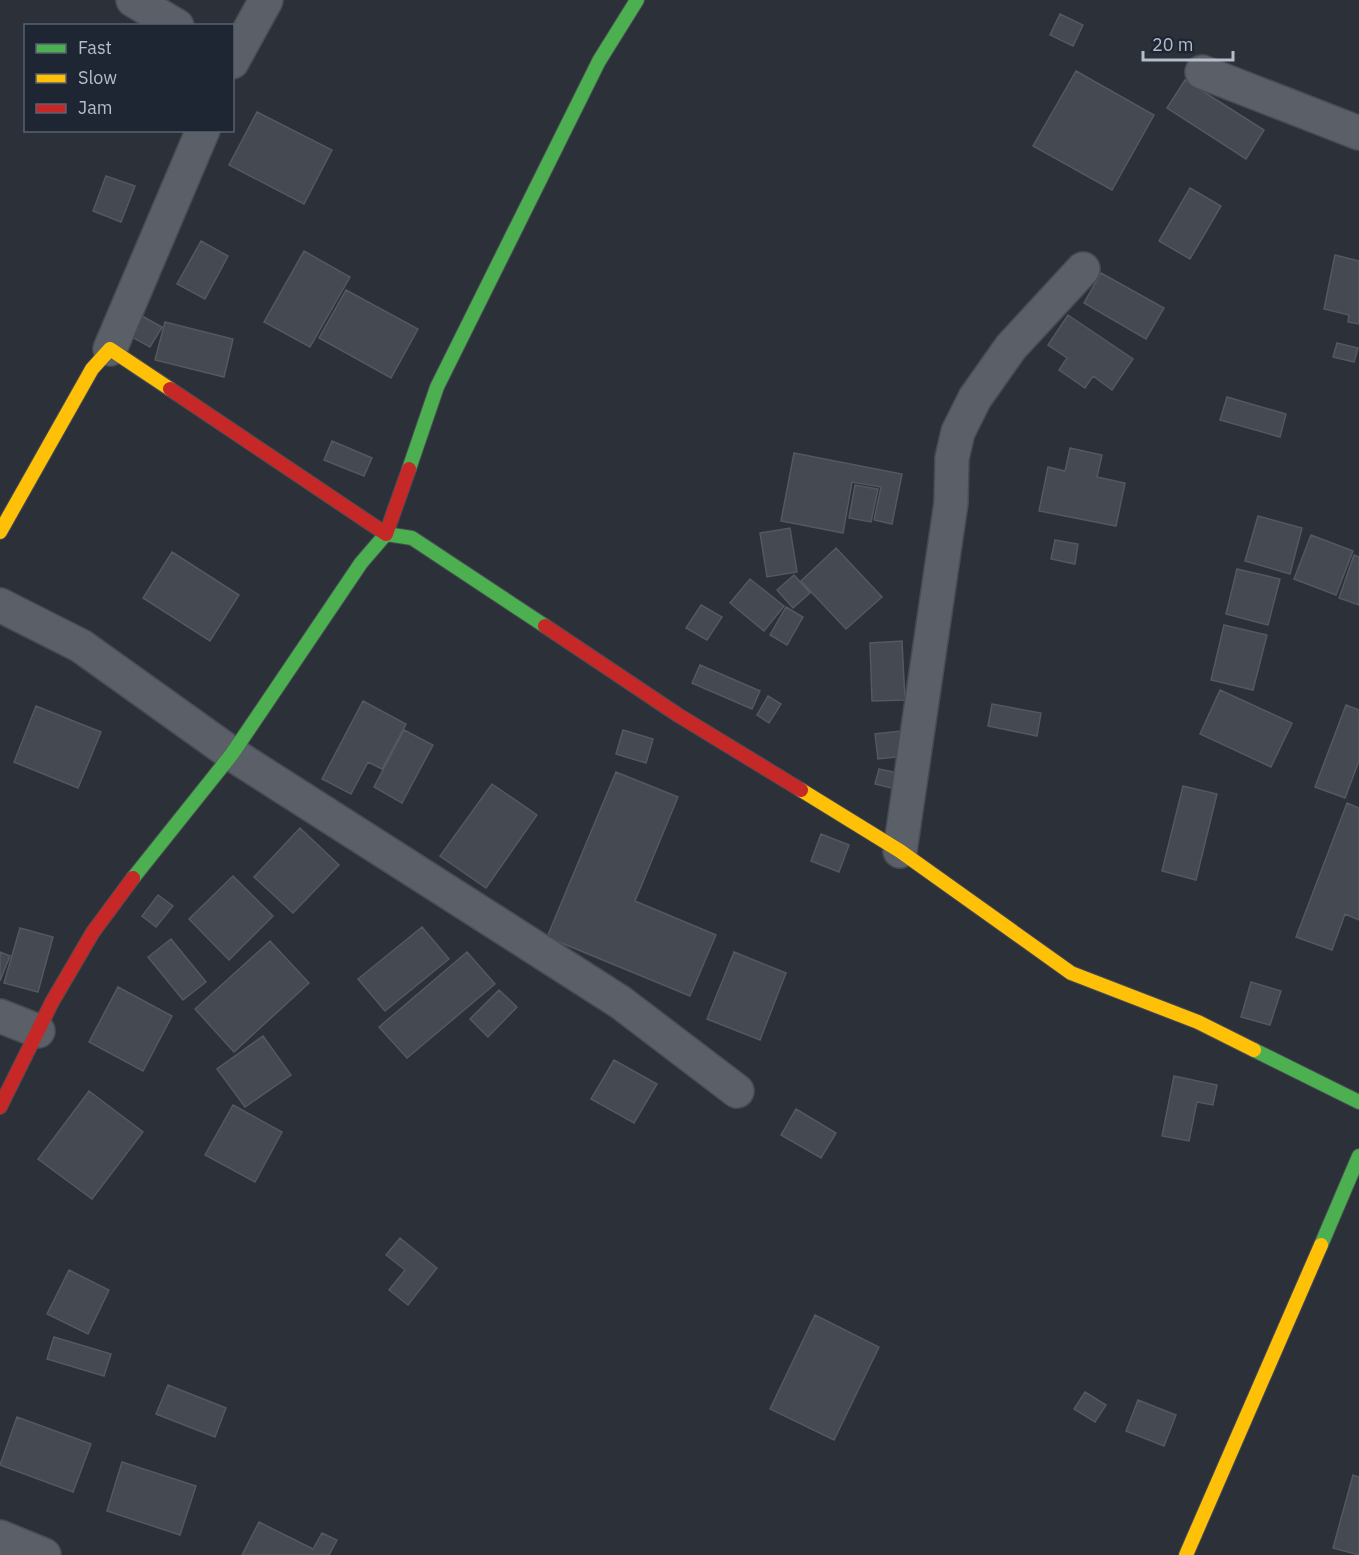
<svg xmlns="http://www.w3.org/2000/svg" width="1359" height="1555" font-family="'IBM Plex Sans',sans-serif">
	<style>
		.building { fill: #454951; stroke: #535861; stroke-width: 1.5 }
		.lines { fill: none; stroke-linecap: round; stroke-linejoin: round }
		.street-casing { stroke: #474b52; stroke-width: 36 }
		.fast-casing { stroke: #474b52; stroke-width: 16 }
		.slow-casing { stroke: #474b52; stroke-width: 16 }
		.jam-casing { stroke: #474b52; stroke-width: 16 }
		.street { stroke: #5b5f67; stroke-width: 33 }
		.fast { stroke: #4caf50; stroke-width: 14 }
		.slow { stroke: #ffc107; stroke-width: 14 }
		.jam { stroke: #c62828; stroke-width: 14 }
	</style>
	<rect width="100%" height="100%" fill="#2b3039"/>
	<path class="building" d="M1060 14 1083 25 1073 46 1050 35Z
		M1076 71 1154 115 1112 190 1033 146Z
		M1185 80 1264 130 1246 159 1167 108Z
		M257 112 332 150 304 204 229 165Z
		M106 176 135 186 121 222 93 211Z
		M1190 188 1221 206 1190 259 1159 241Z
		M201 241 228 256 205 299 177 284Z
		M304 251 350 277 310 347 264 322Z
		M1335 255 1359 261V324L1348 322 1349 315 1324 309Z
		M1101 273 1164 308 1146 339 1084 303Z
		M346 290 418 329 391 378 319 338Z
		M1068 315 1133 359 1112 390 1093 376 1085 388 1059 370 1067 358 1048 345Z
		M142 316 162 327 150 347 130 336Z
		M165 322 233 339 224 377 155 360Z
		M1337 343 1358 348 1354 362 1333 357Z
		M1227 397 1286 414 1280 437 1220 420Z
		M332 441 372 458 364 476 324 460Z
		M1070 448 1102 455 1097 477 1125 483 1116 526 1039 511 1048 467 1065 471Z
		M794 453 902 474 892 524 874 520 881 487 852 482 843 533 781 521Z
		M855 485 878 489 871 522 849 518Z
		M1258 516 1302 528 1290 574 1245 561Z
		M790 528 797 572 767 577 760 533Z
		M1311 535 1353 551 1336 595 1294 579Z
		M1055 540 1078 544 1075 564 1051 559Z
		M836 548 882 597 846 629 801 581Z
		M172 552 239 595 210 641 143 598Z
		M1354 555 1359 557V605L1339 598Z
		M1237 569 1280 579 1268 625 1226 614Z
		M794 575 810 593 793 608 777 590Z
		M750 579 784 606 764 631 730 603Z
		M701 605 722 617 707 640 686 628Z
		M786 607 803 617 787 645 770 635Z
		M1224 625 1267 635 1253 690 1211 680Z
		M902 641 905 700 872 701 870 643Z
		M700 665 760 691 752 709 692 683Z
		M1220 690 1292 723 1271 767 1200 734Z
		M768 696 781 704 769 723 757 715Z
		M363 701 406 724 382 769 368 762 351 794 322 779Z
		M992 704 1041 713 1037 736 988 726Z
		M1346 705 1359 710V761L1345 798 1315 787Z
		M36 706 101 732 78 788 14 762Z
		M404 730 433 745 402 803 374 787Z
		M623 730 653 739 646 763 616 754Z
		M901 731 904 756 878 759 875 734Z
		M879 769 908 775 904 791 875 784Z
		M616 772 678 797 635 901 716 935 690 996 547 937Z
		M492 784 537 815 486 888 440 856Z
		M1183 786 1217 794 1196 880 1162 871Z
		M1347 803 1359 808V920L1345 914 1332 950 1296 937Z
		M300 828 339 865 293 913 254 877Z
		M821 834 849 845 839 872 811 861Z
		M233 876 273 916 229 960 189 919Z
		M158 895 173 906 156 927 142 916Z
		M422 927 449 959 385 1011 358 979Z
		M20 928 53 937 38 992 4 983Z
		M171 939 206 982 183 1000 148 957Z
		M270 941 309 983 234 1052 195 1009Z
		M0 952 10 956 0 981Z
		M467 952 495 984 407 1058 379 1027Z
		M734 952 786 973 760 1040 707 1019Z
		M1251 982 1281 991 1270 1025 1241 1017Z
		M118 987 172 1016 143 1071 89 1042Z
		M499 990 517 1007 488 1037 470 1019Z
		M263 1036 291 1075 245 1107 217 1069Z
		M614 1060 657 1084 634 1123 591 1099Z
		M1174 1076 1217 1085 1213 1105 1197 1102 1189 1141 1162 1136Z
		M89 1091 143 1132 92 1199 38 1159Z
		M233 1105 282 1132 255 1182 205 1155Z
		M796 1109 836 1133 821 1158 781 1135Z
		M400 1238 437 1268 408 1305 389 1290 405 1270 386 1255Z
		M69 1270 109 1290 88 1334 47 1314Z
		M815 1315 879 1347 834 1440 770 1409Z
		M54 1337 111 1354 104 1376 47 1359Z
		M168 1385 226 1408 215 1437 156 1414Z
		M1085 1392 1106 1405 1095 1422 1074 1409Z
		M1138 1400 1176 1415 1164 1446 1126 1431Z
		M17 1417 91 1444 73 1492 0 1465Z
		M122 1462 196 1486 180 1535 107 1511Z
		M1353 1475 1359 1477V1555L1333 1548Z
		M259 1522 313 1549 322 1533 337 1540 329 1555H242Z"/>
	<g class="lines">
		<defs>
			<path id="street" d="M133 0 177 26
				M232 62 266 0
				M1202 72 1359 133
				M110 349 203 130
				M0 605 81 646 232 754 620 1002 737 1091
				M900 851 951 503 952 458 958 432 975 398 1011 347 1083 269
				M0 1016 38 1031
				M0 1537 44 1555"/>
			<path id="fast" d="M409 469 437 387 599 61 637 0
				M133 878 232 754 361 563 386 534 412 538 545 626
				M1254 1050 1359 1102
				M1321 1245 1359 1156"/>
			<path id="slow" d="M0 532 92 369 110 349 170 389
				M801 790 900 851 1071 973 1198 1022 1254 1050
				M1186 1555 1321 1245"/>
			<path id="jam" d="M170 389 386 534 409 469
				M545 626 678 715 801 790
				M0 1107 52 1002 93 932 133 878"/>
		</defs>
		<use href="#street" class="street-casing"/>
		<use href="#fast" class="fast-casing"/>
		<use href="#slow" class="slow-casing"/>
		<use href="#jam" class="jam-casing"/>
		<use href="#street" class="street"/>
		<use href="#fast" class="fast"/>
		<use href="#slow" class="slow"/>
		<use href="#jam" class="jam"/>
	</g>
	<rect x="24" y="24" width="210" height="108" fill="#1e2634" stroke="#5a6270" stroke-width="1.5"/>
	<rect x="36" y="44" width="30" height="9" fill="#4caf50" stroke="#5a6270" stroke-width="1.5"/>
	<text x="78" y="54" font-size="18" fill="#b5bcca">Fast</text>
	<rect x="36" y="74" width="30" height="9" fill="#ffc107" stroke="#5a6270" stroke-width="1.5"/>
	<text x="78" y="84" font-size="18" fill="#b5bcca">Slow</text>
	<rect x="36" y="104" width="30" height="9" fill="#c62828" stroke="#5a6270" stroke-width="1.5"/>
	<text x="78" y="114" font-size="18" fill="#b5bcca">Jam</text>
	<path d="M1143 51v9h90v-9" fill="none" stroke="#b5bcca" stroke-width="3"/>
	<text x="1152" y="51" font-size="18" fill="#b5bcca" stroke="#1e2634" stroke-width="4.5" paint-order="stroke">20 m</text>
</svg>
